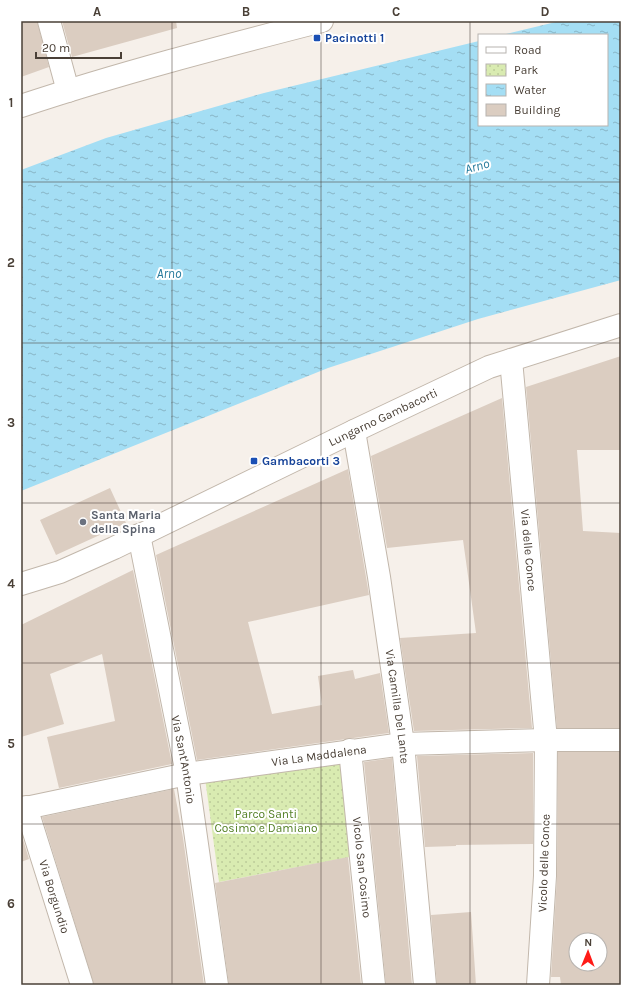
<svg xmlns="http://www.w3.org/2000/svg" width="642" height="1006" font-family="Karla,sans-serif">
	<style>
		.park { fill: url(#park-dots) }
		.water { fill: url(#water-ripples) }
		.building { fill: #dbcdc1; fill-rule: evenodd }
		.lines { fill: none; stroke-linecap: round; stroke-linejoin: round }
		.minor-casing { stroke: #c2b7ab; stroke-width: 24 }
		.minor { stroke: #fff; stroke-width: 22 }
		.grid { fill: none; stroke: #4a4037; stroke-width: 1; stroke-opacity: 0.55 }
		.transit-dot { fill: #1a4fb4; stroke: #fff; stroke-width: 1.5 }
		.worship-dot { fill: #6b7280; stroke: #fff; stroke-width: 1.5 }
		.labels { text-anchor: middle; dominant-baseline: central; stroke-width: 4; stroke-linejoin: round; paint-order: stroke }
		.transit-label { font-size: 12px; font-weight: bold; fill: #164399; stroke: #fff; text-anchor: start }
		.street-label { font-size: 12px; fill: #4a4037; stroke: #fff }
		.worship-label { font-size: 12px; font-weight: bold; fill: #5b616d; stroke: #fff; text-anchor: start }
		.park-label { font-size: 12px; fill: #548026; stroke: #fff }
		.water-label { font-size: 13px; font-style: italic; fill: #24799b; stroke: #fff }
		.neatline { fill: none; stroke: #4a4037; stroke-width: 1.5 }
		.grid-label { font-size: 13px; text-anchor: middle; font-weight: bold; fill: #4a4037 }
	</style>
	<defs>
		<pattern id="park-dots" width="8" height="8" patternUnits="userSpaceOnUse"><rect width="8" height="8" fill="#d9ebb1"/><path d="M2 2h.1M6 6h.1" fill="none" stroke="#bccb99" stroke-width="1.8" stroke-linecap="round"/></pattern>
		<pattern id="water-ripples" width="26" height="14" patternUnits="userSpaceOnUse"><rect width="26" height="14" fill="#a4def4"/><path d="M2 4q2-2 4 0t4 0M15 11q2-2 4 0t4 0" fill="none" stroke="#88b5c6"/></pattern>
	</defs>
	<rect width="100%" height="100%" fill="#f6f0ea"/>
	<path class="park" d="M345 756 356 856 219 882 205 778Z"/>
	<path class="water" d="M560 21H621V280L478 319 328 368 21 491V170L106 138 264 93 479 41V125H607V35H502Z"/>
	<path class="building" d="M21 21H37L49 67 21 77Z
		M62 21H176L177 28 72 57Z
		M621 356V450H577L583 531 621 533V728H557L526 387Z
		M502 398 532 728 414 731 400 638 476 633 463 540 387 548 371 456Z
		M348 469 369 595 248 622 272 714 322 705 318 676 353 670 355 679 380 673 389 733 197 760 156 555Z
		M110 488 126 523 56 555 40 520Z
		M133 570 172 764 59 788 47 737 115 721 102 654 50 674 64 724 21 737V625Z
		M558 752H621V985H561L560 977H551L557 877ZM576 940H600V964H576Z
		M533 753V844L456 845V846L425 847 417 756Z
		M392 758 412 985H386L364 762Z
		M174 789 183 838 204 985H94L42 817Z
		M21 833 29 859 21 862Z
		M348 857 361 985H229L215 883Z
		M471 912 476 985H437L431 915Z"/>
	<g class="lines">
		<defs>
			<g id="minor">
				<path d="M49 21 68 91"/>
				<path d="M21 106C120 73 221 47 322 21"/>
				<path id="s1" d="M511 360 546 740 545 876 538 985"/>
				<path id="s2" d="M354 431 379 577 403 744 425 985"/>
				<path id="s3" d="M139 535 187 774 217 985"/>
				<path id="s4" d="M21 584 60 572 114 548 354 431 489 367 621 325"/>
				<path id="s5" d="M350 750 374 985"/>
				<path id="s6" d="M26 807 82 985"/>
				<path id="s7" d="M21 809 187 774 403 744 546 740H621"/>
			</g>
		</defs>
		<use href="#minor" class="minor-casing"/>
		<use href="#minor" class="minor"/>
	</g>
	<path class="grid" d="M172 21V985M321 21V985M470 21V985M21 182H621M21 343H621M21 503H621M21 663H621M21 824H621"/>
	<g class="transit-dot">
		<rect x="313" y="34" width="8" height="8" rx="2"/>
		<rect x="250" y="457" width="8" height="8" rx="2"/>
	</g>
	<circle class="worship-dot" cx="83" cy="522" r="4"/>
	<g class="labels">
		<g class="transit-label">
			<text x="325" y="38">Pacinotti 1</text>
			<text x="262" y="461">Gambacorti 3</text>
		</g>
		<g class="street-label">
			<text stroke="none"><textPath href="#s4" startOffset="399">Lungarno Gambacorti</textPath></text>
			<text stroke="none"><textPath href="#s1" startOffset="191">Via delle Conce</textPath></text>
			<text stroke="none"><textPath href="#s2" startOffset="279">Via Camilla Del Lante</textPath></text>
			<text stroke="none"><textPath href="#s7" startOffset="303">Via La Maddalena</textPath></text>
			<text stroke="none"><textPath href="#s3" startOffset="229">Via Sant'Antonio</textPath></text>
			<text transform="translate(544 863) rotate(-88)">Vicolo delle Conce</text>
			<text stroke="none"><textPath href="#s5" startOffset="118">Vicolo San Cosimo</textPath></text>
			<text stroke="none"><textPath href="#s6" startOffset="94">Via Borgundio</textPath></text>
		</g>
		<g class="worship-label">
			<text x="91" y="515">Santa Maria<tspan x="91" dy="14">della Spina</tspan></text>
		</g>
		<g class="park-label">
			<text x="266" y="814">Parco Santi<tspan x="266" dy="14">Cosimo e Damiano</tspan></text>
		</g>
		<g class="water-label">
			<text transform="translate(477 166) rotate(-15)">Arno</text>
			<text x="169" y="273">Arno</text>
		</g>
	</g>
	<rect width="642" height="1006" fill="none" stroke="#ffffff" stroke-width="44"/>
	<rect x="478" y="34" width="130" height="92" fill="#ffffff" stroke="#b7b3af"/>
	<rect x="486" y="47" width="20" height="6" fill="#ffffff" stroke="#b7b3af"/>
	<text x="514" y="54" font-size="12" fill="#4a4037">Road</text>
	<rect x="486" y="64" width="20" height="12" fill="url(#park-dots)" stroke="#b7b3af"/>
	<text x="514" y="74" font-size="12" fill="#4a4037">Park</text>
	<rect x="486" y="84" width="20" height="12" fill="url(#water-ripples)" stroke="#b7b3af"/>
	<text x="514" y="94" font-size="12" fill="#4a4037">Water</text>
	<rect x="486" y="104" width="20" height="12" fill="#dbcdc1" stroke="#b7b3af"/>
	<text x="514" y="114" font-size="12" fill="#4a4037">Building</text>
	<g transform="translate(588 952) rotate(1)"><circle r="19" fill="#ffffff" stroke="#b7b3af"/>
	<path d="M0-3L7 15L0 10L-7 15Z" fill="#ff1b17"/>
	<text y="-6" font-size="11" font-weight="bold" text-anchor="middle" fill="#4a4037">N</text>
	</g>
	<path d="M36 52v6h85v-6" fill="none" stroke="#4a4037" stroke-width="2"/>
	<text x="42" y="52" font-size="12" fill="#4a4037" stroke="#ffffff" stroke-width="3" paint-order="stroke">20 m</text>
	<rect x="22" y="22" width="598" height="962" class="neatline"/>
	<g class="grid-label">
		<text x="97" y="16">A</text>
		<text x="246" y="16">B</text>
		<text x="396" y="16">C</text>
		<text x="545" y="16">D</text>
		<text x="11" y="107">1</text>
		<text x="11" y="267">2</text>
		<text x="11" y="427">3</text>
		<text x="11" y="588">4</text>
		<text x="11" y="748">5</text>
		<text x="11" y="908">6</text>
	</g>
</svg>
